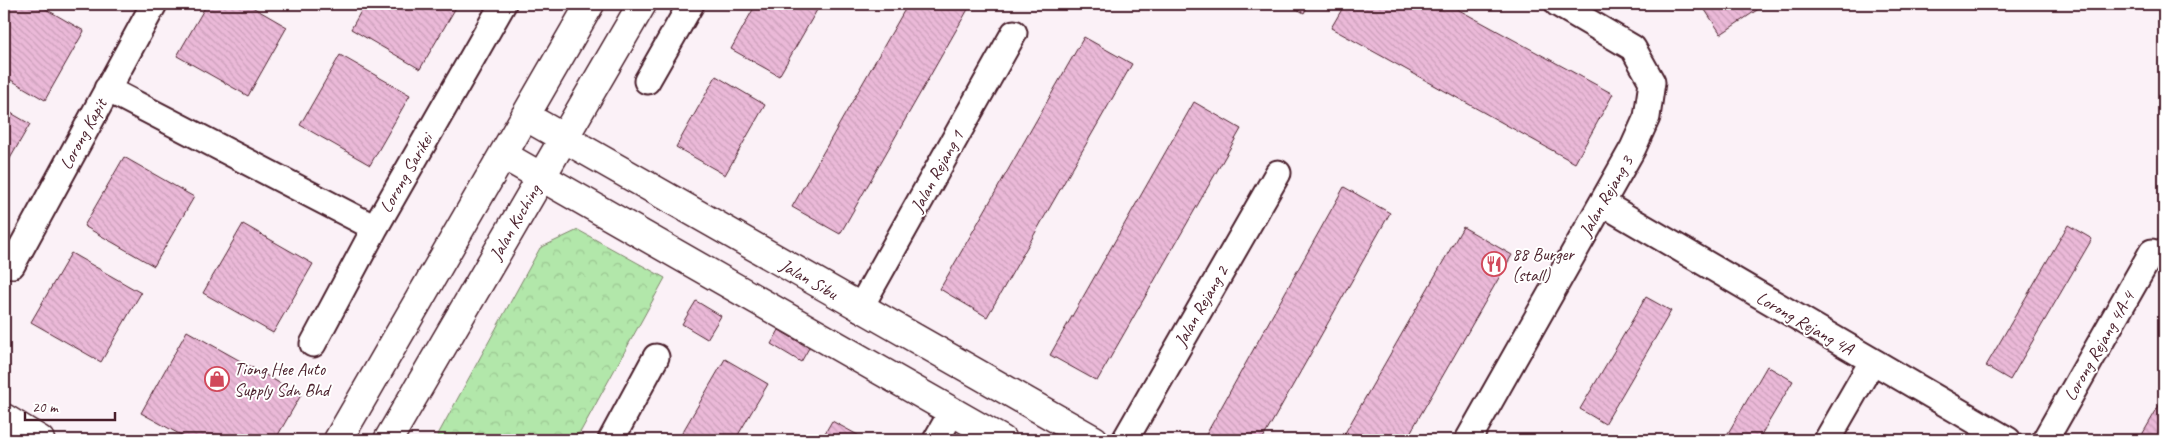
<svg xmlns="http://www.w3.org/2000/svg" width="2168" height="444" font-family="Caveat,sans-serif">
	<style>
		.forest { fill: url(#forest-crowns); stroke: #7e836a }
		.building { fill: url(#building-back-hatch); stroke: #4a1f2b }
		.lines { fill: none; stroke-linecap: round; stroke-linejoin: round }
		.minor-casing { stroke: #4a1f2b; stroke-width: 29 }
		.tertiary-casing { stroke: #4a1f2b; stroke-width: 31 }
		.minor { stroke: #fff; stroke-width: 25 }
		.tertiary { stroke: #fff; stroke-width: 28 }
		.labels { text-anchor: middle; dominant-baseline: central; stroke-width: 4; stroke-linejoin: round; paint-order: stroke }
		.street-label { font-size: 18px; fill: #4a1f2b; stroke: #fff }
		.poi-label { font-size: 18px; fill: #4a1f2b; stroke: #fff; text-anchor: start }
	</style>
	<defs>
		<pattern id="forest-crowns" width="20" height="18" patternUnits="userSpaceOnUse" patternTransform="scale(1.25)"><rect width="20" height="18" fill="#b2e7aa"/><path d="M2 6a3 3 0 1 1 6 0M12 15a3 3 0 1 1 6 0" fill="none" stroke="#9bc692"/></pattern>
		<pattern id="building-back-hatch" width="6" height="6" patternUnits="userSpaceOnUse" patternTransform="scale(1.25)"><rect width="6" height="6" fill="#ebb9d8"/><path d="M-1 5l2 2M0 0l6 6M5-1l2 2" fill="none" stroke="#cb9fba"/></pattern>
	</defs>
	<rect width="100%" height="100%" fill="#fbf1f7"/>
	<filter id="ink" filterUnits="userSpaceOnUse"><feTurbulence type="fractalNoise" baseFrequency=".02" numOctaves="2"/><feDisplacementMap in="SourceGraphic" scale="10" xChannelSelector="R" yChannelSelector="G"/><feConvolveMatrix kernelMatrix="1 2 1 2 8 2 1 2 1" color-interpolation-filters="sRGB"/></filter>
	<g filter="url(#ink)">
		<path class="forest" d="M578 230 665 278 576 440H435L540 248Z"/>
		<path class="building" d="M7 4H37L84 31 45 100 4 76V9Z
			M207 4H247L287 27 248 96 177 56Z
			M365 4H458L420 69 351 29Z
			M756 4H806L817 10 779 76 731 49Z
			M908 4H971L840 234 792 207Z
			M1288 4H1309L1304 13Z
			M1345 4H1448L1613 94 1575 163 1331 28Z
			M1701 4H1766L1721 34Z
			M1084 37 1132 64 987 317 940 289Z
			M340 55 410 95 370 165 300 125Z
			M716 76 765 105 725 175 676 147Z
			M1194 102 1241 129 1097 381 1050 355Z
			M4 109 30 124 4 169Z
			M124 157 194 197 154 266 84 226Z
			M1344 187 1390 213 1262 440H1203Z
			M243 224 313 264 273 333 203 293Z
			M2068 225 2092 239 2010 380 1986 366Z
			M1463 227 1512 255 1406 440H1341Z
			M71 253 141 293 101 362 31 322Z
			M1646 297 1671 311 1605 424 1580 409Z
			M696 301 721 316 707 339 682 324Z
			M779 330 809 348 801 362 771 344Z
			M187 331 301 395 275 440H190L141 413Z
			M725 359 768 384 735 440H678Z
			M1767 366 1793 381 1758 440H1724Z
			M2164 397V440H2139Z
			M832 421 867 440H821Z"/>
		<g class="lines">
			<defs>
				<path id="minor" d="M647 81 691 4
					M107 89 375 228
					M1602 203 2008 440
					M12 265 154 4
					M860 308 1014 33
					M313 344 375 228 503 4
					M611 440 656 357
					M936 440 952 412
					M1125 440 1278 173
					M1468 440 1633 148 1647 117 1652 82 1633 48 1558 4
					M1827 440 1872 362
					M2045 440 2152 252"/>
				<path id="tertiary" d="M525 116 1094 440
					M503 155 1002 440
					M4 418 40 440
					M338 440 590 4
					M388 440 642 4"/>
			</defs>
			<use href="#minor" class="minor-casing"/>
			<use href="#tertiary" class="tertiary-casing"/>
			<use href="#minor" class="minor"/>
			<use href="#tertiary" class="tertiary"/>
		</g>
	</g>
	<defs>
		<symbol id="restaurant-ring" viewBox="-11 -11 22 22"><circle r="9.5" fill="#fff" stroke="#d1495b" stroke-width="1.5"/><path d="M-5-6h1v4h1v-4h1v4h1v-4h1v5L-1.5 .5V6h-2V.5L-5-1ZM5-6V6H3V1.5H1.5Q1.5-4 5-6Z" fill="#d1495b"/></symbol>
		<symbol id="shop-ring" viewBox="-11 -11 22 22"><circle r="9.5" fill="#fff" stroke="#d1495b" stroke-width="1.5"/><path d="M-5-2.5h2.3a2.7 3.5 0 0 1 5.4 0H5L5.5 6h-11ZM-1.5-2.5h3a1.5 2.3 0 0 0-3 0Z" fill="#d1495b"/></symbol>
	</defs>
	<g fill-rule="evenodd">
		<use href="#restaurant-ring" x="1480" y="250" width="28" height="28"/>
		<use href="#shop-ring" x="203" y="365" width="28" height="28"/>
	</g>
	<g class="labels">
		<g class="street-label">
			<text transform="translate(83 134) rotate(-61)">Lorong Kapit</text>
			<text transform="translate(937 171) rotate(-61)">Jalan Rejang 1</text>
			<text transform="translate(406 173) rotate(-60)">Lorong Sarikei</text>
			<text transform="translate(1606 196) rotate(-60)">Jalan Rejang 3</text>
			<text transform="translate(515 222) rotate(-60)">Jalan Kuching</text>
			<text transform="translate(809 279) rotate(30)">Jalan Sibu</text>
			<text transform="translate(1201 306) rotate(-60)">Jalan Rejang 2</text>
			<text transform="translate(1805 323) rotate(30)">Lorong Rejang 4A</text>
			<text transform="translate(2099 346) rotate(-60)">Lorong Rejang 4A-4</text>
		</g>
		<g class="poi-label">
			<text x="1512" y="254">88 Burger<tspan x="1512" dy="21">(stall)</tspan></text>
			<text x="234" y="369">Tiong Hee Auto<tspan x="234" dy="21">Supply Sdn Bhd</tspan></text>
		</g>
	</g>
	<rect width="2168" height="444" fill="none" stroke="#fff" stroke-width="20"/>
	<rect x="10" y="10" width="2148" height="424" fill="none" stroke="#4a1f2b" stroke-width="2" filter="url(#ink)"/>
	<path d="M25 412v8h90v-8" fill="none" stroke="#4a1f2b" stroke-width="2.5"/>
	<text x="32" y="412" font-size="15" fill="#4a1f2b" stroke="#ffffff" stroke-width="4" paint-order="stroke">20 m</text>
</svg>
